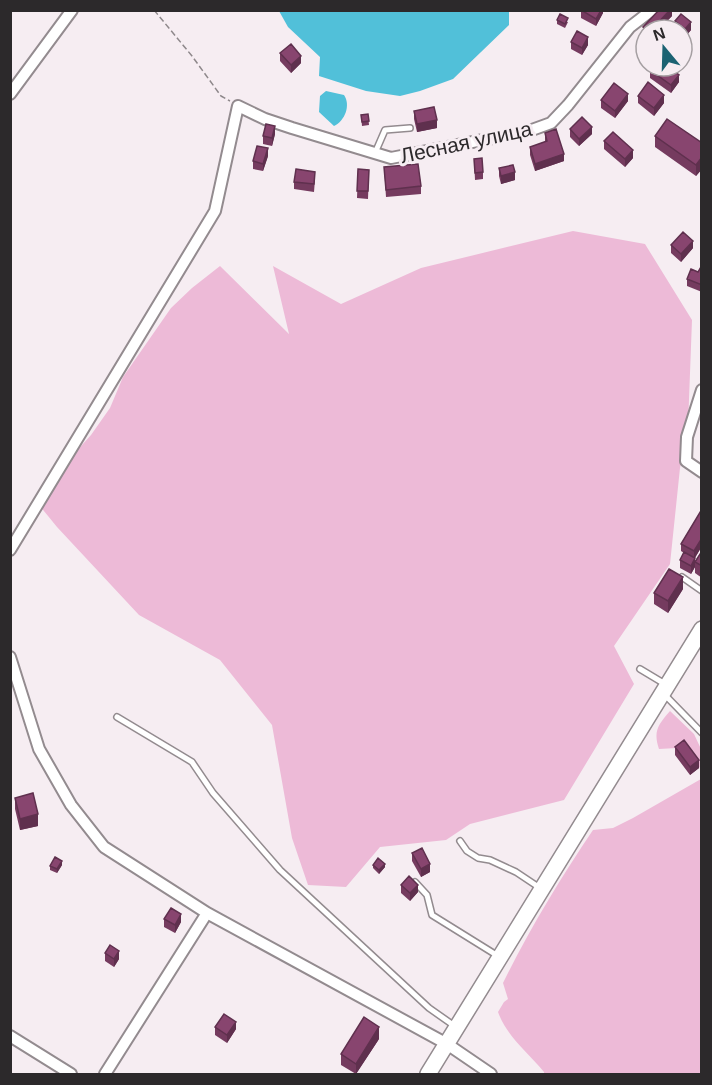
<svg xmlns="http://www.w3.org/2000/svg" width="712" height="1085" font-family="Arial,sans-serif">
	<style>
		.green { fill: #edbad7 }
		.water { fill: #51c0d9 }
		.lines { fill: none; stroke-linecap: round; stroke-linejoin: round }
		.lane-casing { stroke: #938b8f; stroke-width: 8 }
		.street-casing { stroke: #938b8f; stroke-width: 14 }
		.secondary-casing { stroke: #938b8f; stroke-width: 18 }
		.path { stroke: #8e888b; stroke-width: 1.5; stroke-dasharray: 6 3; stroke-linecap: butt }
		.lane { stroke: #fff; stroke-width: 5 }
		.street { stroke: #fff; stroke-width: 10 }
		.secondary { stroke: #fff; stroke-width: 15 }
		.wall { fill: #753b5f }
		.shaded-wall { fill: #5f304e }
		.building { fill: #88456f; stroke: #5f304e; stroke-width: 1.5 }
		.labels { text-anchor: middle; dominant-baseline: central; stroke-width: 6; stroke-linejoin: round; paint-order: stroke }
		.street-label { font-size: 21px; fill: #2c292b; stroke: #f6edf2 }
	</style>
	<rect width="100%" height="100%" fill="#f6edf2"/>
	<path class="green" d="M573 231 645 244 692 320 688 426 680 468 670 564 614 646 634 684 564 800 470 824 446 840 380 847 346 887 308 885 292 838 272 725 220 660 139 615 57 527 35 500 55 475 91 435 110 408 123 377 171 308 192 288 220 266 289 334 273 266 341 304 421 268Z
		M670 711 694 734 701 749V768L687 762 677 748 659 749C653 731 658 725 670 711Z
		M701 779V1074H544V1072C528 1052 507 1037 498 1012L504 1002 508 999 503 983C529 930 560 879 593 830L613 828 633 818Z"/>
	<path class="water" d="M279 11H509V25L453 79 420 91 400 96 366 91 319 76 320 57 288 27Z
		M326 91 344 95C351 105 345 121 334 126L319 112 320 96Z"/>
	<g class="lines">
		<defs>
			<path id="lane" d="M375 153 385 130 410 128
				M682 577 702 591
				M640 669 665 684
				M663 693 702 733
				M117 717 192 762 213 793 280 870 429 1008 456 1027
				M460 841 467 851 478 858 490 860 516 872 540 888
				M415 882 427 895 432 915 498 956"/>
			<path id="street" d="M10 94 72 10
				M702 390 687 437 686 461 702 472
				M10 550 215 211 238 106 265 119 292 128 391 158 529 131 551 123 568 105 630 27 652 10
				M10 657 39 749 71 805 104 847 207 913 447 1044 491 1074
				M10 1036 71 1074
				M105 1074 207 913"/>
			<path id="secondary" d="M428 1074 702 629"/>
		</defs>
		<use href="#lane" class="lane-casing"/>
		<use href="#street" class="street-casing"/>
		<use href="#secondary" class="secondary-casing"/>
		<path class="path" d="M154 10 192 56 221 96 230 101"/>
		<use href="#lane" class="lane"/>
		<use href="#street" class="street"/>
		<use href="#secondary" class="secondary"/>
	</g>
	<path class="wall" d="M581 10H603V13L596 26 581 18Z
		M672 10V16L658 30H646V38L643 35V27Z
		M557 20 568 22 565 28 557 24Z
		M675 21 691 30 685 37 682 34V30H677L675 28Z
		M571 42 588 45 582 55 571 49Z
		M280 53 301 63 291 73 280 61Z
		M650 70 679 82 671 93 650 78Z
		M638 96 664 103 654 116 638 103Z
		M601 100 628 101 615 118 601 108Z
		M414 111 437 128 417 132 414 119Z
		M368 114 369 125 362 126 361 115Z
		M570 129 592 134 579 146 570 137Z
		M545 133 564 161 535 171 530 155V147L545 142Z
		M275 134 272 146 263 144V136Z
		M655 136 702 143V169L696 176 655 147Z
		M604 141 633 158 625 167 604 149Z
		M268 156 263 171 253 169V161Z
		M474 159 483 172V179L475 180Z
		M384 167 421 186V194L386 197Z
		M499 168 515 180 501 184 499 176Z
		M358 169 369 170 368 199 357 198Z
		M315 179 314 192 294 189V182Z
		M671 245 693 248 681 262 671 253Z
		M702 265V292L687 286V279L698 272Z
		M702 509V546L695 558V561L702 551V578L695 573V567L691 574 680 568V560L684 553 681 551V544Z
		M683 589 668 613 654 604V593Z
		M675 747 699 768 690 775 675 755Z
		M15 798 38 826 20 830 15 809Z
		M412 853 430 872 421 877 412 861Z
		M62 865 57 873 50 870V866Z
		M373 865 385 867 379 874 373 868Z
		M401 885 418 892 410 901 401 893Z
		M164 919 181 922 175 933 164 927Z
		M105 953 119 959 114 967 105 961Z
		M215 1027 236 1029 227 1043 215 1035Z
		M379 1039 356 1074 341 1065V1054Z"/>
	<path class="shaded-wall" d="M601 10H603V13L596 26V19Z
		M670 10H672V16L658 30H651Z
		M691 22V30L685 37V29Z
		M588 37V45L582 55V48Z
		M301 56V63L291 73V65Z
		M679 75V82L671 93V85Z
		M628 94V101L615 118V111Z
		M664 95V103L654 116V108Z
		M437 120V128L417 132V124Z
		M275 126V134L272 146V138Z
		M592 127V134L579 146V139Z
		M268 148V156L263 171V164Z
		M633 150V158L625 167V159Z
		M564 154V161L535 171V164Z
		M702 157V169L696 176V165Z
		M515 172V180L501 184V176Z
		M693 241V248L681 262V254Z
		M702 538V546L694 559V551Z
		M695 558V567L691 574V566Z
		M683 577V589L668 613V601Z
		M699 760V768L690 775V767Z
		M38 814V826L20 830V819Z
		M62 861V865L57 873V869Z
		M385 864V867L379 874V870Z
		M430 864V872L421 877V869Z
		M418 885V892L410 901V893Z
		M181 914V922L175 933V925Z
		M119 951V959L114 967V959Z
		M236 1022V1029L227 1043V1035Z
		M379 1027V1039L356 1074V1064Z"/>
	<path class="building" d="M581 10H601L596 19Z
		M659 10H670L651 30H646L643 27Z
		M560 14 568 18 565 24 557 20Z
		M681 14 691 22 685 29 675 21Z
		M577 31 588 37 582 48 571 42Z
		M291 44 301 56 291 65 280 53Z
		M653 66H667L679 75 671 85 650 70Z
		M648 82 664 95 654 108 638 96Z
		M614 83 628 94 615 111 601 100Z
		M434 107 437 120 417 124 414 111Z
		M368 114 369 121 362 122 361 115Z
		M582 117 592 127 579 139 570 129Z
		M667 119 702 143V157L696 165 655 136Z
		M266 124 275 126 272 138 263 136Z
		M556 129 564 154 535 164 530 147 547 141 545 133Z
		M613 132 633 150 625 159 604 141Z
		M257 146 268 148 263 164 253 161Z
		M482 158 483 172 475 173 474 159Z
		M418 164 421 186 386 190 384 167Z
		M513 165 515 172 501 176 499 168Z
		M296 169 315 172 314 184 294 182Z
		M358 169 369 170 368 191H357Z
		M683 232 693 241 681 254 671 245Z
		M702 265V285L687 279 691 269 698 272Z
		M702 509V538L694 551 681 544Z
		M702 551V566L695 562Z
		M684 552 695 558 691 566 680 560Z
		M669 569 683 577 668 601 654 593Z
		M684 740 699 760 690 767 675 747Z
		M33 793 38 814 20 819 15 798Z
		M422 848 430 864 421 869 412 853Z
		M55 857 62 861 57 869 50 866Z
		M378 858 385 864 379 870 373 865Z
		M409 876 418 885 410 893 401 885Z
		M171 908 181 914 175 925 164 919Z
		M110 945 119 951 114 959 105 953Z
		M224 1014 236 1022 227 1035 215 1027Z
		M364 1017 379 1027 356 1064 341 1054Z"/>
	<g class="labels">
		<g class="street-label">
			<text transform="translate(466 142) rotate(-12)">Лесная улица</text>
		</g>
	</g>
	<rect width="712" height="1085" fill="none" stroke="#2c292b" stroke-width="24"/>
	<g transform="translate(664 48) rotate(341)"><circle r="28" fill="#f6edf2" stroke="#a59fa2" stroke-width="1.5"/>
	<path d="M0-4.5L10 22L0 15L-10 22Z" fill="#1b6272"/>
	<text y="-9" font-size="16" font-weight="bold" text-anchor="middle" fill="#2c292b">N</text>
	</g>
</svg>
